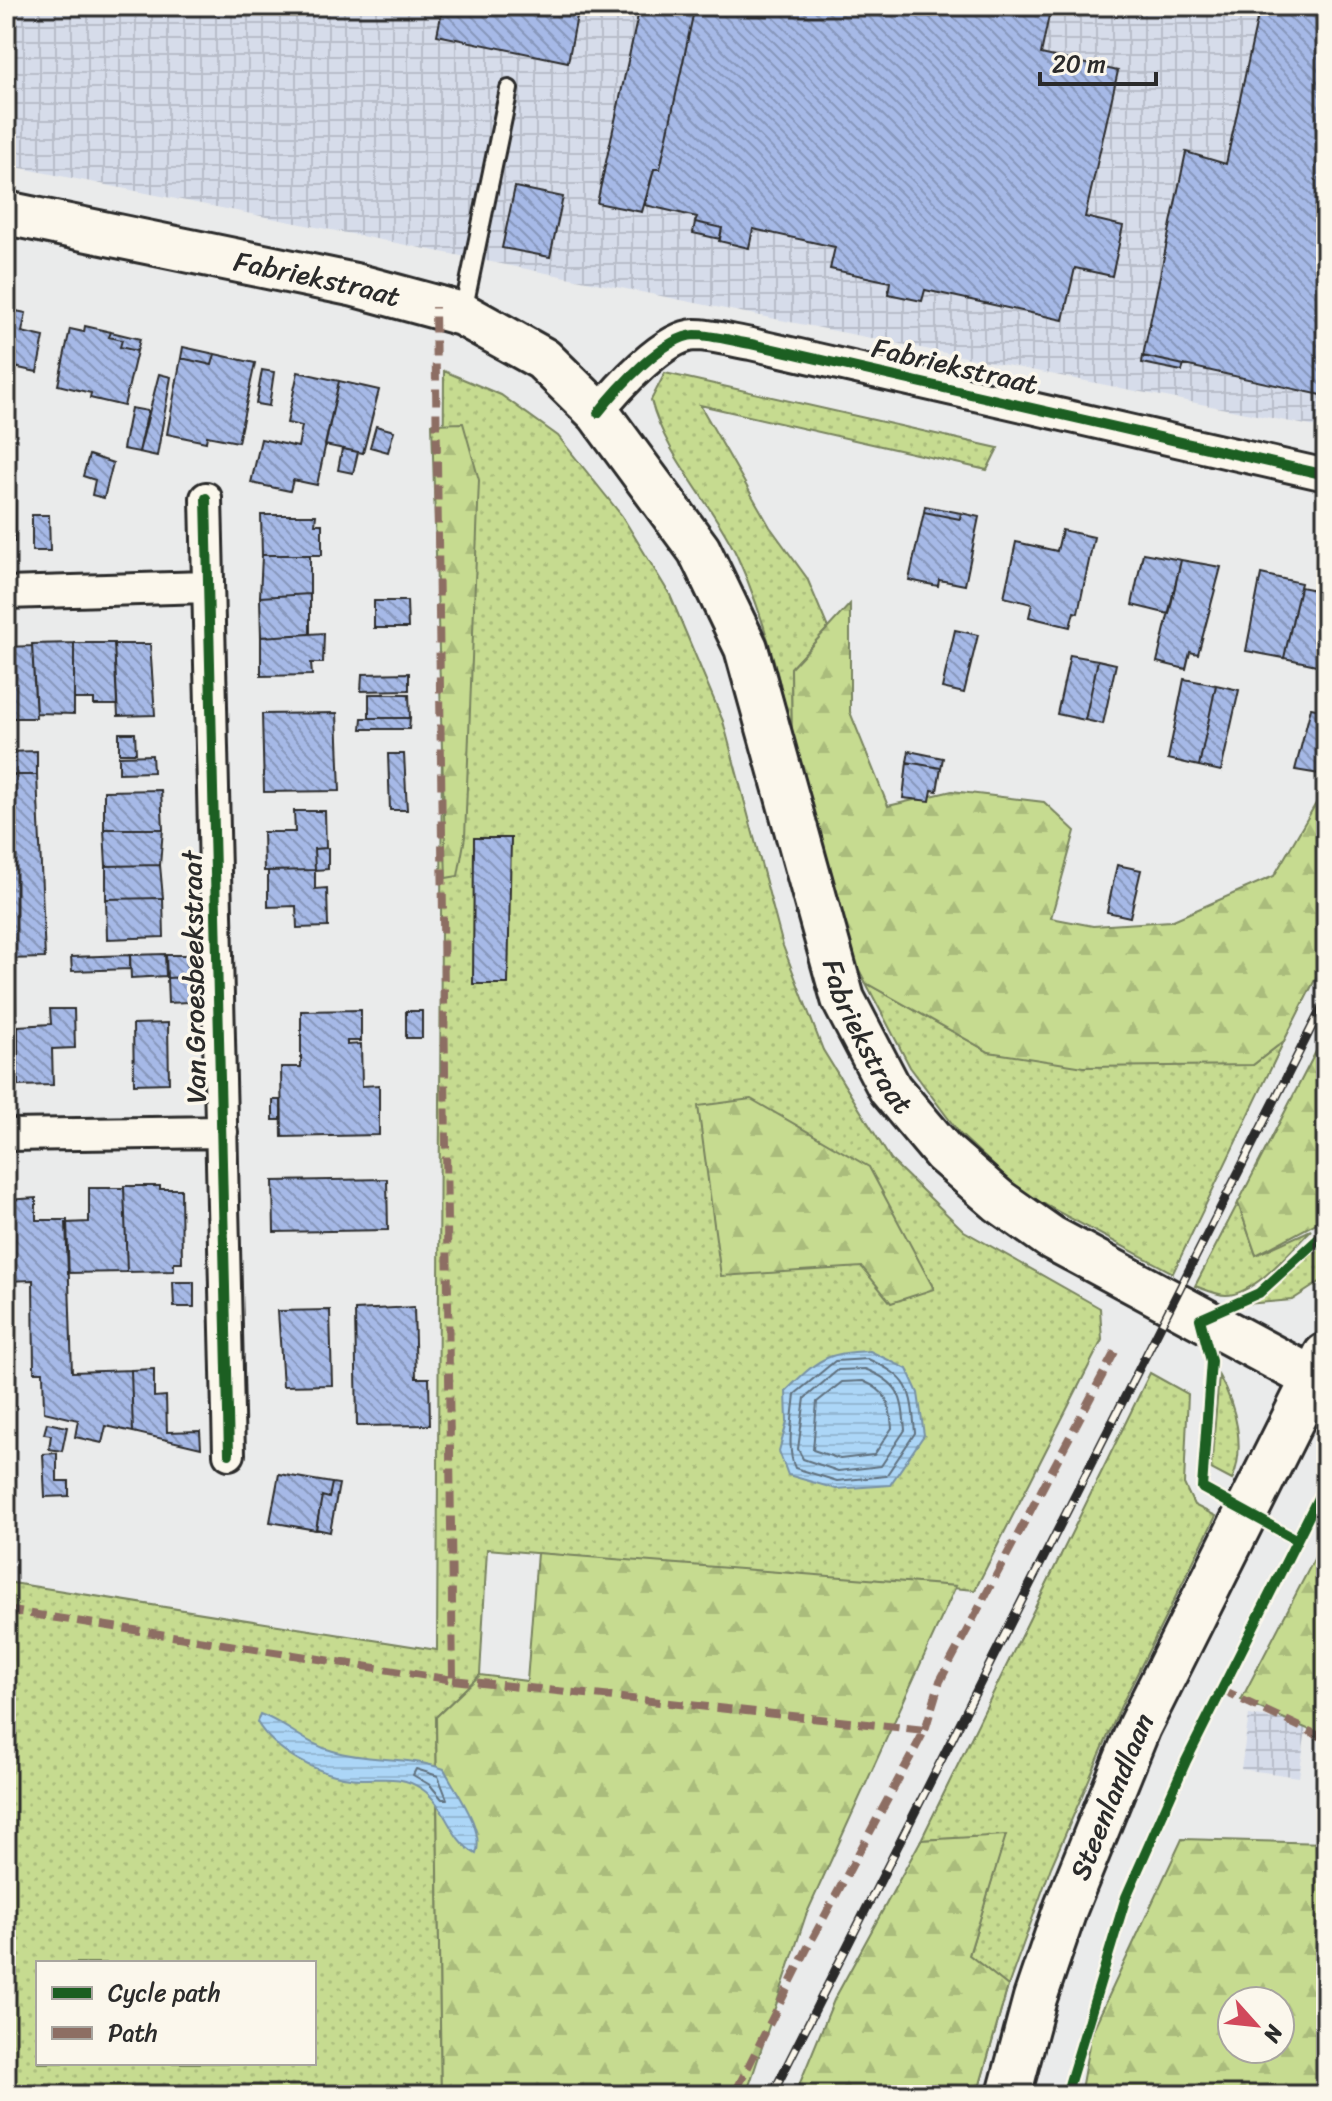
<svg xmlns="http://www.w3.org/2000/svg" width="1332" height="2101" font-family="Sriracha,sans-serif">
	<style>
		.industrial { fill: url(#industrial-grid) }
		.grass { fill: url(#grass-dots); stroke: #78835e; stroke-width: 2; fill-rule: evenodd }
		.forest { fill: url(#forest-firs); stroke: #78835e; stroke-width: 2; fill-rule: evenodd }
		.water { fill: url(#water-rules); stroke: #7892a5; stroke-width: 2 }
		.lines { fill: none; stroke-linecap: round; stroke-linejoin: round }
		.shore { stroke: #5f6f7d; stroke-width: 2 }
		.building { fill: url(#building-back-hatch); stroke: #2b2b2b; stroke-width: 2 }
		.service-casing { stroke: #2b2b2b; stroke-width: 22 }
		.minor-casing { stroke: #2b2b2b; stroke-width: 36 }
		.secondary-casing { stroke: #2b2b2b; stroke-width: 48 }
		.service { stroke: #fbf7ec; stroke-width: 16 }
		.minor { stroke: #fbf7ec; stroke-width: 30 }
		.secondary { stroke: #fbf7ec; stroke-width: 42 }
		.rail-casing { stroke: #2b2b2b; stroke-width: 9 }
		.rail { stroke: #fbf7ec; stroke-width: 6; stroke-dasharray: 18; stroke-linecap: butt }
		.quiet { stroke: #8d6e63; stroke-width: 8; stroke-dasharray: 16 8; stroke-linecap: butt }
		.cycleway-casing { stroke: #fbf7ec; stroke-width: 15 }
		.cycleway { stroke: #1b5e20; stroke-width: 10 }
		.labels { text-anchor: middle; dominant-baseline: central; stroke-width: 7; stroke-linejoin: round; paint-order: stroke }
		.street-label { font-size: 28px; fill: #2b2b2b; stroke: #fbf7ec }
	</style>
	<defs>
		<pattern id="industrial-grid" width="8" height="8" patternUnits="userSpaceOnUse" patternTransform="scale(2)"><rect width="8" height="8" fill="#d6dcea"/><path d="M0 4h8M4 0v8" fill="none" stroke="#b8bdc9"/></pattern>
		<pattern id="grass-dots" width="8" height="8" patternUnits="userSpaceOnUse" patternTransform="scale(2)"><rect width="8" height="8" fill="#c6db90"/><path d="M2 2h.1M6 6h.1" fill="none" stroke="#aabc7c" stroke-width="1.8" stroke-linecap="round"/></pattern>
		<pattern id="forest-firs" width="22" height="20" patternUnits="userSpaceOnUse" patternTransform="scale(2)"><rect width="22" height="20" fill="#c6db90"/><path d="M5 1l3.5 6h-7zM16 11l3.5 6h-7z" fill="#aabc7c"/></pattern>
		<pattern id="water-rules" width="6" height="5" patternUnits="userSpaceOnUse" patternTransform="scale(2)"><rect width="6" height="5" fill="#acd6f7"/><path d="M0 2.5h6" fill="none" stroke="#94b8d4"/></pattern>
		<pattern id="building-back-hatch" width="6" height="6" patternUnits="userSpaceOnUse" patternTransform="scale(2)"><rect width="6" height="6" fill="#a6b9e7"/><path d="M-1 5l2 2M0 0l6 6M5-1l2 2" fill="none" stroke="#8797bb"/></pattern>
	</defs>
	<rect width="100%" height="100%" fill="#eaebeb"/>
	<filter id="ink" filterUnits="userSpaceOnUse"><feTurbulence type="fractalNoise" baseFrequency=".0125" numOctaves="2"/><feDisplacementMap in="SourceGraphic" scale="16" xChannelSelector="R" yChannelSelector="G"/><feConvolveMatrix kernelMatrix="1 2 1 2 8 2 1 2 1" color-interpolation-filters="sRGB"/></filter>
	<g filter="url(#ink)">
		<path class="industrial" d="M6 6H1326V429L6 165Z
			M1249 1715 1307 1723 1299 1777 1241 1769Z"/>
		<path class="grass" d="M444 371 501 395 558 436 622 516 670 595 723 721 783 946 823 1050 891 1160 964 1231 1100 1308 1102 1340 975 1590 487 1549 480 1675 436 1717 441 2095H6V1582L437 1650ZM38 1963H314V2063H38Z
			M665 373 998 448 987 470 700 405 770 527 807 578 828 628 791 668 792 740C780 677 764 615 737 556 712 502 666 458 651 400Z
			M866 983 989 1052 1253 1065 1284 1041 1173 1273 1023 1193 960 1134 910 1067Z
			M1238 1203 1256 1255 1311 1230C1292 1249 1255 1295 1226 1295 1216 1295 1204 1289 1195 1286Z
			M1326 1237V1278L1292 1300 1246 1304Z
			M1150 1373 1188 1394 1184 1484 1194 1505 1216 1516 1120 1708 1051 1867 1008 1986 977 2095 1008 1986 969 1955 1005 1836 921 1840Z
			M1219 1376C1236 1406 1246 1448 1232 1480L1211 1469Z"/>
		<path class="forest" d="M463 423 479 480 465 837 458 876 446 878 432 424Z
			M850 604V712L888 806 952 791 1044 802 1075 831 1051 918 1093 926 1171 921 1274 876 1326 786V958L1284 1041 1253 1065 1084 1067 989 1052 866 983 849 951 792 740 791 668Z
			M1326 1032V1218L1256 1255 1238 1203Z
			M751 1099 869 1167 934 1289 891 1303 862 1267 721 1276 698 1106Z
			M1326 1536V1737L1241 1700Z
			M537 1553 956 1586 806 1915 746 2095H441L436 1717 480 1675 527 1681Z
			M1006 1835 969 1955 1008 1986 977 2095H795L834 2000 921 1840Z
			M1182 1839 1326 1843V2095H1080L1091 2034ZM1280 2001V2049H1232V2001Z"/>
		<path class="water" d="M870 1351 907 1369 918 1393 924 1435 890 1485 836 1489 788 1475 779 1451 787 1422 786 1391C818 1359 825 1353 870 1351Z
			M260 1714C286 1723 305 1744 333 1751 369 1762 408 1756 444 1769 456 1792 485 1829 476 1854 449 1840 447 1806 422 1789 397 1772 377 1782 350 1778 317 1774 274 1751 257 1722Z"/>
		<g class="lines">
			<path class="shore" d="M868 1359C910 1378 911 1388 915 1433L886 1476 837 1481 795 1468C786 1449 793 1416 795 1394L835 1361Z
				M865 1369C900 1383 902 1395 905 1430L881 1466 838 1471 803 1459 798 1449 805 1398 838 1370Z
				M863 1381C887 1391 890 1402 892 1428L874 1455 840 1459 813 1450 817 1402 842 1382Z
				M416 1769 438 1776 447 1799H442L430 1785 413 1775Z"/>
		</g>
		<path class="building" d="M443 6H579L568 62 437 35Z
			M640 6H695L660 169H654L642 212 597 203Z
			M695 6H1051L1041 54 1118 71 1085 217 1123 226 1112 276 1075 268 1063 320 925 290 922 301 888 294 890 282 830 269 835 247 753 229 749 248 719 241 722 228 695 222 697 217 645 205 654 169H660Z
			M1260 6H1326V396L1143 356 1186 152 1226 164Z
			M515 187 563 197 550 257 502 248Z
			M695 222 722 228 720 239 693 233Z
			M6 309 26 313 22 332 44 337 37 372 14 367 13 372 6 371Z
			M85 326 111 332 109 337 122 340 120 347 137 351 124 406 90 398 91 393 58 385 70 329 84 332Z
			M111 332 140 339 137 351 120 347 122 340 109 337Z
			M183 347 215 354 212 365 181 358Z
			M215 354 255 363 238 442 207 436 206 442 167 434 181 358 212 365Z
			M1143 356 1184 365 1182 371 1142 363Z
			M262 370 274 372 269 406 256 404Z
			M298 372 339 381 317 485 293 480 290 491 251 483 261 439 298 447 302 426 287 423Z
			M159 374 171 377 157 456 139 452Z
			M339 381 379 390 363 453 325 445Z
			M131 408 148 411 139 452 123 449Z
			M376 426 394 431 388 452 370 447Z
			M342 449 358 452 353 473 338 470Z
			M89 455 113 463 104 498 92 495 95 480 83 476Z
			M6 472H14L15 542H6Z
			M925 506 961 513 960 519 924 512Z
			M924 512 960 519 961 513 979 517 965 585 939 580 938 586 909 580Z
			M32 515H49L50 551H32Z
			M261 515H316L315 524H322V555H262Z
			M1062 530 1094 537 1078 613 1074 612 1070 627 1029 617 1032 604 1004 597 1016 542 1057 551Z
			M1143 553 1181 560 1169 614 1132 605Z
			M262 555H310V594L260 597Z
			M1181 560 1221 567 1198 654 1190 652 1186 669 1157 662Z
			M1261 574 1301 583 1284 658 1246 651Z
			M1300 587 1326 592V643L1321 666 1284 658Z
			M310 594V634L261 637 260 597Z
			M374 601H407L408 628H374Z
			M955 630 978 635 964 693 942 688Z
			M324 633 323 663H311L312 675 261 676V637Z
			M74 643H114L117 705H94V699H74Z
			M74 643V714L36 713 32 644Z
			M114 644H150L155 715 118 716Z
			M32 646 36 718H6V647Z
			M1070 655 1098 660 1085 720 1057 714Z
			M1098 660 1116 664 1103 724 1085 720Z
			M409 673V690L361 691 362 674Z
			M1184 679 1216 685 1199 766 1168 759Z
			M1216 685 1239 690 1221 771 1199 766Z
			M369 694H409L410 718H369Z
			M1311 708 1326 711V747L1320 774 1295 770Z
			M337 713 340 791 264 792 262 714Z
			M362 718H410L409 729H361Z
			M119 733H135L136 753H119Z
			M37 751V775H6V752Z
			M909 751 943 758 941 768 907 762Z
			M388 754H404L407 810H390Z
			M152 755 153 772 119 773V756Z
			M907 762 941 768 937 791 932 790 930 801 903 798Z
			M6 775H37L45 958 6 959Z
			M161 790 163 829H104V791Z
			M294 811H325L326 848 314 849 315 870 264 871 263 832H295Z
			M104 829H163L160 865 106 866Z
			M474 838H511L508 984H473Z
			M328 848V869L315 870 314 849Z
			M160 865 163 898 106 899V866Z
			M1117 865 1141 870 1130 917 1107 912Z
			M315 870V889L327 888 328 927 297 928 296 906 268 907V871Z
			M163 898 164 937 107 939 106 899Z
			M165 954 166 976 131 978 130 955Z
			M130 955V969L72 971 71 957Z
			M166 955H187L188 977 167 978Z
			M6 959H14L18 1086 6 1087Z
			M188 977V1002L168 1003 167 978Z
			M50 1009H74L75 1048 52 1049 53 1085 18 1086V1026L51 1024Z
			M361 1010V1041H347V1045L361 1044 362 1086 379 1085V1135L282 1137 281 1067H301V1011Z
			M406 1011H422V1038H406Z
			M168 1023 169 1083 134 1084 133 1024Z
			M273 1100H281V1120H273Z
			M387 1179 388 1230 274 1232 273 1181Z
			M160 1186V1189H181L182 1263H174V1271L127 1272 124 1186Z
			M89 1188H124L127 1272 68 1273 66 1223 89 1222Z
			M36 1198V1220H67L72 1372 131 1370 133 1432 106 1426 102 1443 75 1437 78 1420 44 1412 43 1372H34L33 1280 6 1281V1200Z
			M173 1282H194V1307H174Z
			M414 1307 416 1378H429L430 1425 357 1426 355 1310Z
			M330 1310 332 1385 283 1386 278 1311Z
			M154 1369V1397L166 1396 167 1432 200 1431 201 1448 133 1432 131 1370Z
			M47 1423 67 1427 62 1451 49 1449 51 1435 44 1434Z
			M57 1453V1481H69V1496L45 1497 43 1454Z
			M279 1474 332 1483 329 1498 322 1496 316 1530 270 1522Z
			M332 1483 339 1484 330 1532 316 1529 322 1496 329 1498Z"/>
		<g class="lines">
			<defs>
				<path id="service" d="M463 312 509 89"/>
				<path id="minor" d="M598 413C616 390 664 336 695 335 712 335 733 341 751 344L1326 475
					M206 498 229 1454
					M6 593 206 587
					M6 1135 222 1132"/>
				<g id="secondary">
					<path id="s1" d="M6 213 355 285 462 314 543 359 598 413 699 550 746 648 843 999 890 1089 944 1153 999 1201 1050 1237 1314 1379"/>
					<path id="s2" d="M1009 2095 1035 1998 1066 1907 1139 1727 1325 1355"/>
				</g>
			</defs>
			<use href="#service" class="service-casing"/>
			<use href="#minor" class="minor-casing"/>
			<use href="#secondary" class="secondary-casing"/>
			<use href="#service" class="service"/>
			<use href="#minor" class="minor"/>
			<use href="#secondary" class="secondary"/>
			<defs>
				<path id="rail" d="M772 2095 1326 999"/>
			</defs>
			<use href="#rail" class="rail-casing"/>
			<use href="#rail" class="rail"/>
			<path class="quiet" d="M6 1610 453 1680 435 307
				M453 1680 925 1730 808 1947 734 2095
				M1221 1690 1326 1739
				M925 1730 940 1681 1118 1346"/>
			<defs>
				<path id="cycleway" d="M598 413C616 390 664 336 695 335 712 335 733 341 751 344L1326 475
					M206 498 229 1454
					M1297 1540 1202 1488 1211 1361 1200 1319 1259 1293 1326 1232
					M1066 2095 1126 1897 1186 1761 1326 1482"/>
			</defs>
			<use href="#cycleway" class="cycleway-casing"/>
			<use href="#cycleway" class="cycleway"/>
		</g>
	</g>
	<g class="labels">
		<g class="street-label">
			<text stroke="none"><textPath href="#s1" startOffset="318">Fabriekstraat</textPath></text>
			<text transform="translate(955 366) rotate(13)">Fabriekstraat</text>
			<text transform="translate(194 977) rotate(-91)">Van Groesbeekstraat</text>
			<text stroke="none"><textPath href="#s1" startOffset="1324">Fabriekstraat</textPath></text>
			<text stroke="none"><textPath href="#s2" startOffset="316">Steenlandlaan</textPath></text>
		</g>
	</g>
	<rect width="1332" height="2101" fill="none" stroke="#fbf7ec" stroke-width="32"/>
	<rect x="16" y="16" width="1300" height="2069" fill="none" stroke="#2b2b2b" stroke-width="3" filter="url(#ink)"/>
	<rect x="36" y="1961" width="280" height="104" fill="#fbf7ec" stroke="#a8a59f" stroke-width="2"/>
	<rect x="52" y="1987" width="40" height="12" fill="#1b5e20" stroke="#a8a59f" stroke-width="2"/>
	<text x="108" y="2001" font-size="24" fill="#2b2b2b">Cycle path</text>
	<rect x="52" y="2027" width="40" height="12" fill="#8d6e63" stroke="#a8a59f" stroke-width="2"/>
	<text x="108" y="2041" font-size="24" fill="#2b2b2b">Path</text>
	<g transform="translate(1256 2025) rotate(117)"><circle r="38" fill="#fbf7ec" stroke="#a8a59f" stroke-width="2"/>
	<path d="M0-6L14 30L0 20L-14 30Z" fill="#d1495b"/>
	<text y="-12" font-size="22" font-weight="bold" text-anchor="middle" fill="#2b2b2b">N</text>
	</g>
	<path d="M1040 72v12h116v-12" fill="none" stroke="#2b2b2b" stroke-width="4"/>
	<text x="1052" y="72" font-size="24" fill="#2b2b2b" stroke="#fbf7ec" stroke-width="6" paint-order="stroke">20 m</text>
</svg>
